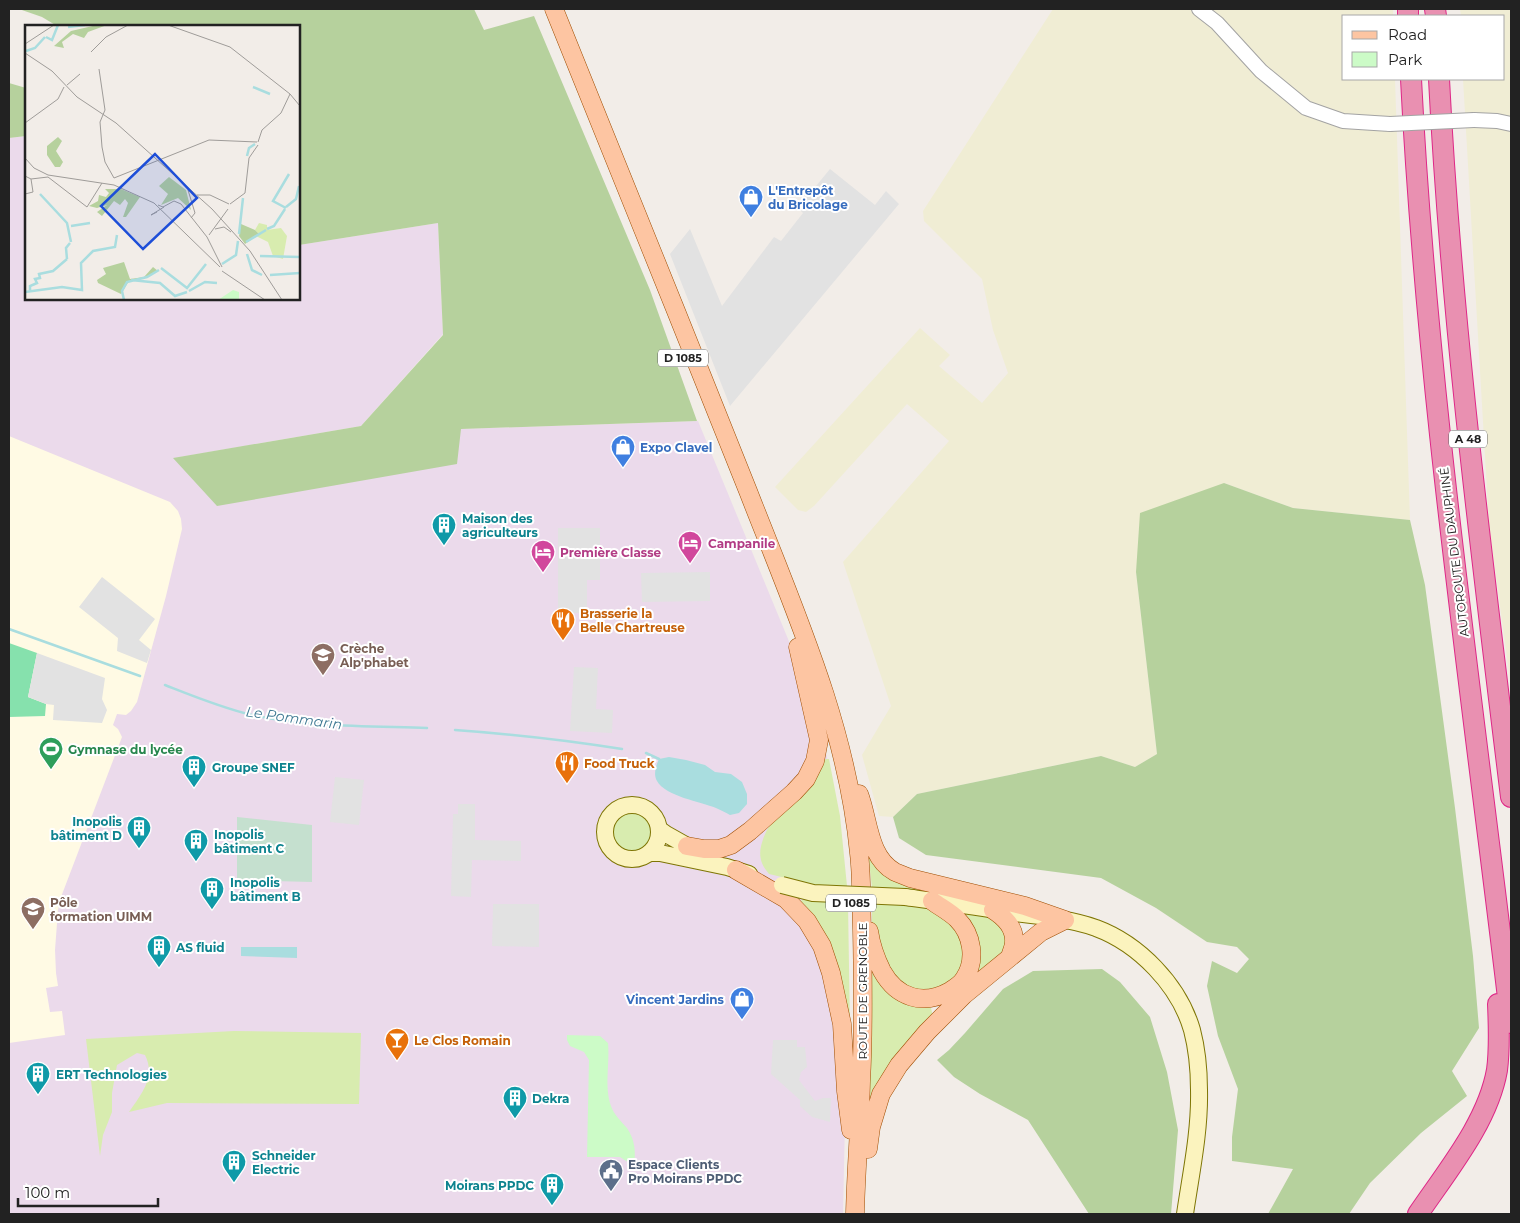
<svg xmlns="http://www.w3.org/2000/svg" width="1520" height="1223" font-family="Montserrat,sans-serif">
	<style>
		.industrial { fill: #ebdaeb }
		.education { fill: #fffae4 }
		.farmland { fill: #f0edd4 }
		.grass { fill: #d8ecaf }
		.forest { fill: #b6d19d }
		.wetland { fill: #c5e0cf }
		.park { fill: #ccfbc7 }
		.pitch { fill: #86e1ad }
		.parking { fill: #e2e2e2 }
		.water { fill: #a9dddf }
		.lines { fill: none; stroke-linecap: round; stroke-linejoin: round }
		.stream { stroke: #a9dddf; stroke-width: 2.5 }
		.tertiary-casing { stroke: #a3a3a3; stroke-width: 16 }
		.secondary-casing { stroke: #7e7504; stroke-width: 18 }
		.primary-casing { stroke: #9f4d00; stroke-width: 19 }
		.motorway-casing { stroke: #de2787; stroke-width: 22 }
		.tertiary { stroke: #fff; stroke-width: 14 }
		.secondary { stroke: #fbf3be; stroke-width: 16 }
		.primary { stroke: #fdc5a2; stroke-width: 18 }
		.motorway { stroke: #e990b1; stroke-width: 20 }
		.tertiary-bridge-casing { stroke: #a3a3a3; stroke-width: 16; stroke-linecap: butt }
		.secondary-bridge-casing { stroke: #7e7504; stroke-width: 18; stroke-linecap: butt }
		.tertiary-bridge { stroke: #fff; stroke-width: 14 }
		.secondary-bridge { stroke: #fbf3be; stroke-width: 16 }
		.labels { text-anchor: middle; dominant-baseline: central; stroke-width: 4; stroke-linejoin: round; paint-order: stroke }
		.shield { fill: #fff; stroke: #646464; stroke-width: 1 }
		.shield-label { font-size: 11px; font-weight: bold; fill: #222 }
		.shop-label { font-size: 12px; font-weight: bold; fill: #366cbe; stroke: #fff; text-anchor: start }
		.culture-label { font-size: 12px; font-weight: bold; fill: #0d838f; stroke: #fff; text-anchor: start }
		.hotel-label { font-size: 12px; font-weight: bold; fill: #b23c85; stroke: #fff; text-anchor: start }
		.street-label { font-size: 12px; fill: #222; stroke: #fff }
		.food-label { font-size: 12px; font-weight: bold; fill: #c56008; stroke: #fff; text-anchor: start }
		.education-label { font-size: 12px; font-weight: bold; fill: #785e54; stroke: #fff; text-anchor: start }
		.leisure-label { font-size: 12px; font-weight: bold; fill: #27864d; stroke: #fff; text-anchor: start }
		.service-label { font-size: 12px; font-weight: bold; fill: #4e5e75; stroke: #fff; text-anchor: start }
		.water-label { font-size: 14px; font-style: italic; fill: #3f7993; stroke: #fff }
		.inset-river { fill: none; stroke: #a9dddf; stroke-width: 2.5 }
		.inset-road { fill: none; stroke: #9f9c99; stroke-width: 1 }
		.view { fill: #1d4ed8; fill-opacity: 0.15; stroke: #1d4ed8; stroke-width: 2.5 }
		.inset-edge { fill: none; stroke: #222; stroke-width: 2.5 }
	</style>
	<rect width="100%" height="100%" fill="#f2ede8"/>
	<path class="industrial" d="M26 136V299H299V245L438 223 443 334 361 426 174 458 460 429 698 421 819 714 842 839 848 981 843 1214H9V138Z"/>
	<path class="education" d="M9 436 170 502 178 511 181 519 182 529 166 596 137 702 131 711 126 715 117 714 113 725 118 729 122 737 61 897 58 910 55 950 56 973 58 986 46 988 50 1012 62 1011 65 1035 9 1043Z"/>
	<path class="farmland" d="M1053 9H1393V16H1344V79H1395L1410 520 1293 508 1224 483 1136 572 1157 754 1135 767 1101 756 917 794 893 817 879 816 862 755 891 706 843 562 949 441 907 404 814 506 806 512 798 510 775 487 920 328 950 355 939 366 982 403 1008 373 993 330 982 279 924 221 923 211Z
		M1460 9H1511V687L1489 525 1463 79H1504V16H1461Z"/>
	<path class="grass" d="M823 759H829L840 816 847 886H820L769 874C766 870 762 865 761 860 753 831 805 780 823 759Z
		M611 833a20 20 0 1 1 40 0a20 20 0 1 1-40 0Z
		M867 844 874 855 976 897 872 888Z
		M807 898 842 904 848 903 850 1029 800 902 802 900Z
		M872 904 899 905 930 909 950 919 966 951 963 969 949 984 914 993 886 970 872 928Z
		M958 910 987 915 1002 923 1009 937 1007 948 967 987Z
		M871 964 922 1003 931 1008 933 1017 869 1105 865 1104Z
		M234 1031 361 1033 359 1104 167 1103 129 1112C142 1093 156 1077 145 1055L137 1053 117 1065 112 1093V1112L103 1135 100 1156 86 1039Z"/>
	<path class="forest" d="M19 9H474L484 30 534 16 650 290 697 421 461 429 457 464 217 506 173 458 361 426 443 335 438 223 299 245V26H57L42 17Z
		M9 83 26 88V136L9 138Z
		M1224 483 1293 508 1410 520 1425 585 1455 808 1473 956 1479 1028 1452 1071 1467 1096 1421 1133 1370 1183 1349 1214H1268L1293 1169 1232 1161V1137L1238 1089 1218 1036 1207 986 1212 961 1237 973 1249 959 1237 947 1207 942 1156 908 1101 878 926 855 899 838 893 817 917 794 1101 756 1135 767 1157 754 1136 572 1140 513Z
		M1102 969 1120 982 1150 1017 1167 1072 1178 1130 1171 1214H1089L1028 1120 980 1094 954 1077 937 1060 949 1050 965 1033 1003 989 1033 971Z"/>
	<path class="wetland" d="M237 817 312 825V882L237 880Z"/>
	<path class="park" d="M567 1035 600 1036 608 1043C610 1063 604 1086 611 1106 614 1115 621 1121 627 1128 635 1140 636 1152 634 1166L620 1157H587L589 1060 584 1052 570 1046 567 1040Z"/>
	<path class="pitch" d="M9 643 37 653 28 697 46 704 45 716 9 717Z"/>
	<path class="parking" d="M830 169 875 205 886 191 899 204 730 406 670 254 690 229 722 306 774 237 781 241 803 213 798 208Z
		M558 528H600V580H587V613H558Z
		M710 572V601L642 602 641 573Z
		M102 577 155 619 139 640 151 650 147 663 117 651 118 638 79 607Z
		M37 653 105 678 102 699 107 710 102 723 53 720 54 705 46 704 28 697Z
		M574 667 598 668 596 709 613 710 612 733 570 731Z
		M335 777 364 780 359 825 330 822Z
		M458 804H475V840L521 841V861L472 860 471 897 451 896 453 814H458Z
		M493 904H539V947L492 946Z
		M773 1040H797V1047H805L807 1067 801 1072 799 1080 815 1101 823 1098H831L830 1122 812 1117 800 1106V1100L771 1074Z"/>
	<path class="water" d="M669 757 686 760 705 765 715 772 731 774 742 782 747 794V804L739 813 730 815C726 813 721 810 716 808 701 802 665 796 657 781 653 774 656 766 659 759Z
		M241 947H297V958L241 956Z"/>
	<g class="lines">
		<path class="stream" d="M9 629 140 676
			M165 685C193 696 222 708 252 715 309 727 369 726 427 728
			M455 730C511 734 566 740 622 749
			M646 753 659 759"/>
		<defs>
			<path id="tertiary" d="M1199 9 1217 23 1261 71 1306 108 1343 121 1390 124
				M1474 120 1497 121 1511 124"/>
			<path id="secondary" d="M605 832a27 27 0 1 1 54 0a27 27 0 1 1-54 0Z
				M659 829 666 834 698 852
				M649 853H660L727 867 749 874
				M905 897C941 902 978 907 1014 913 1041 916 1070 919 1096 928 1139 944 1179 985 1192 1030 1197 1049 1199 1070 1199 1090 1200 1131 1191 1173 1185 1214"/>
			<path id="primary" d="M554 9C619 170 684 330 748 491 794 609 847 726 859 853 862 878 861 904 862 929 863 980 864 1031 861 1081 860 1126 856 1170 855 1214
				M859 794C869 820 868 857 895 872 900 874 905 876 910 878L1025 906 1065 920
				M687 846 704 849H719L731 845 750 831 794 792 806 779 815 761 819 740 798 647
				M736 870 786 899 807 921 822 946 831 973 842 1024 846 1091 851 1130
				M993 910C1004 917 1015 928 1014 942 1014 947 1011 953 1010 957
				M869 931C871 945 876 959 882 971 897 998 923 1006 950 991 955 988 961 984 964 979 977 960 972 934 957 919 950 912 940 907 932 901
				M868 1149 871 1127 881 1094 899 1065 927 1032 964 995 1041 932 1065 920"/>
			<path id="motorway" d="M1408 9V16
				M1435 9 1436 16
				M1411 79C1427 395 1474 709 1511 1023
				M1439 79C1451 319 1482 558 1511 797
				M1418 1214C1447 1171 1488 1122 1497 1070 1500 1048 1499 1026 1498 1004"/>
		</defs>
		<use href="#tertiary" class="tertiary-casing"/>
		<use href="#secondary" class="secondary-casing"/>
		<use href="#primary" class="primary-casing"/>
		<use href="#motorway" class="motorway-casing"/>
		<use href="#tertiary" class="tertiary"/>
		<use href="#secondary" class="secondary"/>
		<use href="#primary" class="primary"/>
		<use href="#motorway" class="motorway"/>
		<defs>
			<path id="tertiary-bridge" d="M1390 124 1474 120"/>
			<path id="secondary-bridge" d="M782 885 813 893 905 897"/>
		</defs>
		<use href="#tertiary-bridge" class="tertiary-bridge-casing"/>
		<use href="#secondary-bridge" class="secondary-bridge-casing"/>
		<use href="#tertiary-bridge" class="tertiary-bridge"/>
		<use href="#secondary-bridge" class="secondary-bridge"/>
	</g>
	<defs>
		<symbol id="shop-pin" viewBox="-11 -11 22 30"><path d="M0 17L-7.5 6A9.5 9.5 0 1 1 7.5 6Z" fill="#3f7fe0" stroke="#fff"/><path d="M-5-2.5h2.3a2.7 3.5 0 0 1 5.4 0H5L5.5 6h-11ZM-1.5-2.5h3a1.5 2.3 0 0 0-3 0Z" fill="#fff"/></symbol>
		<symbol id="building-pin" viewBox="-11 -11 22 30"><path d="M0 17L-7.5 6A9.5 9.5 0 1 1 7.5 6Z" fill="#0f9aa8" stroke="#fff"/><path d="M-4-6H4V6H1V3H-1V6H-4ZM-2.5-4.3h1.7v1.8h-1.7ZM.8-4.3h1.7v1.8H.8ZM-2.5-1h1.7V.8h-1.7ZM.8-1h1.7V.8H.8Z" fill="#fff"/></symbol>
		<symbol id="hotel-pin" viewBox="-11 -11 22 30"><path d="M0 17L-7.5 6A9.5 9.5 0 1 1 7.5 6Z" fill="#d1479c" stroke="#fff"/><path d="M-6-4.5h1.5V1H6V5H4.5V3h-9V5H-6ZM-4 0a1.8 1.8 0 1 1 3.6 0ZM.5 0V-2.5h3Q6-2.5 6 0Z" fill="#fff"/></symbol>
		<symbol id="restaurant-pin" viewBox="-11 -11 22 30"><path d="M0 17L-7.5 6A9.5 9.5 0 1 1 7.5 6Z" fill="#e8710a" stroke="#fff"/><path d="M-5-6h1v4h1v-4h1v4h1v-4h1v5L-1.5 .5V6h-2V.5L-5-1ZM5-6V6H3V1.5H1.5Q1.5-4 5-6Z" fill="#fff"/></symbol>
		<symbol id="school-pin" viewBox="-11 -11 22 30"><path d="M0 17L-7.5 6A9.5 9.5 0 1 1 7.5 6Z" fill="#8d6e63" stroke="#fff"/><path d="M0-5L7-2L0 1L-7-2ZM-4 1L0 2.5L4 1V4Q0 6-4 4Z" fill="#fff"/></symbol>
		<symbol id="stadium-pin" viewBox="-11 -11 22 30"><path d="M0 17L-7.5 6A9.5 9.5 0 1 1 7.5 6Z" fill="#2e9e5b" stroke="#fff"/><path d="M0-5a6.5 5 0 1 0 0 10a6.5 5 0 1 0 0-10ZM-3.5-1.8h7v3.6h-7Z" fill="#fff"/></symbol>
		<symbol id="bar-pin" viewBox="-11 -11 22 30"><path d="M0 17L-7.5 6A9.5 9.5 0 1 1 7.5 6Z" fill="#e8710a" stroke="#fff"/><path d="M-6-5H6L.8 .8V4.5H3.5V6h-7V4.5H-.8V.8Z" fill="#fff"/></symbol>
		<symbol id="civic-pin" viewBox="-11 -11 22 30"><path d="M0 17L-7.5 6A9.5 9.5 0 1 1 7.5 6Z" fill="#5c6f8a" stroke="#fff"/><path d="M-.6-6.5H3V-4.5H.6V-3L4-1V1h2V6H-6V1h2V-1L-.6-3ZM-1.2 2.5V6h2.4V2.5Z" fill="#fff"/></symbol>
	</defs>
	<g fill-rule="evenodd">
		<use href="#shop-pin" x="737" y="183" width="28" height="38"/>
		<use href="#shop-pin" x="609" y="433" width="28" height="38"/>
		<use href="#building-pin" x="430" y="511" width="28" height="38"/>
		<use href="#hotel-pin" x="676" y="529" width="28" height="38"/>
		<use href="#hotel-pin" x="529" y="538" width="28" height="38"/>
		<use href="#restaurant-pin" x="549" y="606" width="28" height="38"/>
		<use href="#school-pin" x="309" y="641" width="28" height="38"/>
		<use href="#stadium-pin" x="37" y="735" width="28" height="38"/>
		<use href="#restaurant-pin" x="553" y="749" width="28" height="38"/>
		<use href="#building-pin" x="180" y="753" width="28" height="38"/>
		<use href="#building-pin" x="125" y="814" width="28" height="38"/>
		<use href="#building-pin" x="182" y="827" width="28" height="38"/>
		<use href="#building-pin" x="198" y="875" width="28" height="38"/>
		<use href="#school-pin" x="19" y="895" width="28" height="38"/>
		<use href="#building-pin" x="145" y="933" width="28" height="38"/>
		<use href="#shop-pin" x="728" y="985" width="28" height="38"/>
		<use href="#bar-pin" x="383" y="1026" width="28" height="38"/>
		<use href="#building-pin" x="24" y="1060" width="28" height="38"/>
		<use href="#building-pin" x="501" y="1084" width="28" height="38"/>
		<use href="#building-pin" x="220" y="1148" width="28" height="38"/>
		<use href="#civic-pin" x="597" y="1157" width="28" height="38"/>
		<use href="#building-pin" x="538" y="1171" width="28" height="38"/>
	</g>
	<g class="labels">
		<g class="shield">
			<rect x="658" y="349.5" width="50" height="17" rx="4"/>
			<rect x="1449" y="430.5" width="38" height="17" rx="4"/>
			<rect x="826" y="894.5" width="50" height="17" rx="4"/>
		</g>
		<g class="shield-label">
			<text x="683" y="358">D 1085</text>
			<text x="1468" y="439">A 48</text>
			<text x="851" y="903">D 1085</text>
		</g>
		<g class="shop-label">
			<text x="768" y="190">L'Entrepôt<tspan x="768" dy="14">du Bricolage</tspan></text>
			<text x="640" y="447">Expo Clavel</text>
			<text x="724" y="999" text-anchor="end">Vincent Jardins</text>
		</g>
		<g class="culture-label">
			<text x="462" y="518">Maison des<tspan x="462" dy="14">agriculteurs</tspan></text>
			<text x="212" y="767">Groupe SNEF</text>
			<text x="122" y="821" text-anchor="end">Inopolis<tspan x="122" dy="14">bâtiment D</tspan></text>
			<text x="214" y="834">Inopolis<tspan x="214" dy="14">bâtiment C</tspan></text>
			<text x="230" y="882">Inopolis<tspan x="230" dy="14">bâtiment B</tspan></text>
			<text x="176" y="947">AS fluid</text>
			<text x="56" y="1074">ERT Technologies</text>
			<text x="532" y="1098">Dekra</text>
			<text x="252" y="1155">Schneider<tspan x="252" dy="14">Electric</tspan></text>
			<text x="534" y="1185" text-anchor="end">Moirans PPDC</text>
		</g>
		<g class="hotel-label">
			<text x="708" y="543">Campanile</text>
			<text x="560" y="552">Première Classe</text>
		</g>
		<g class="street-label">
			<text transform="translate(1454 552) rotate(-97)">AUTOROUTE DU DAUPHINÉ</text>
			<text transform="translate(862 991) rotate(-90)">ROUTE DE GRENOBLE</text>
		</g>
		<g class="food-label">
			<text x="580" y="613">Brasserie la<tspan x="580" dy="14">Belle Chartreuse</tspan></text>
			<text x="584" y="763">Food Truck</text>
			<text x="414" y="1040">Le Clos Romain</text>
		</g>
		<g class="education-label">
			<text x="340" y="648">Crèche<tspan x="340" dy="14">Alp'phabet</tspan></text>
			<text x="50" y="902">Pôle<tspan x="50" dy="14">formation UIMM</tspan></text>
		</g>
		<g class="leisure-label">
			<text x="68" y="749">Gymnase du lycée</text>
		</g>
		<g class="service-label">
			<text x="628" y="1164">Espace Clients<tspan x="628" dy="14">Pro Moirans PPDC</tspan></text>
		</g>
		<g class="water-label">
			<text transform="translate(294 718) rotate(8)">Le Pommarin</text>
		</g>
	</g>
	<g transform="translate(25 25)">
		<rect width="275" height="275" fill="#f2ede8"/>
		<path d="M234 198 242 200V205L256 203 262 211 258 234 248 231 243 217 231 211 234 209 230 205Z" fill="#d8ecaf"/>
		<path d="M72 0H82L63 7 59 13 48 9 37 17 39 23 29 21 46 6ZM33 112 37 116 31 126 38 137 35 142H30L22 130V121ZM144 152 161 165 166 185 153 173 136 180 143 169 134 161ZM80 164H96L115 172 101 192H98L103 178 100 174 95 180 89 176 77 191 72 187 82 180 72 183 64 181 73 176 74 170 81 172 84 168ZM216 199 230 205 234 209 220 219 214 211ZM99 237 105 254 119 252 128 242 133 246 120 253 104 256 96 269 73 258 72 255 81 249 78 243Z" fill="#b6d19d"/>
		<path d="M208 265 214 267V275H193Z" fill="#ccfbc7"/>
		<path class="inset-river" d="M43 2 60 0M21 12 27 15 33 0M1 26 10 23 20 12M228 62 245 69M222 131 224 123 230 119M15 169 42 198 46 217M261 182 271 174 274 161M261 183 248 176 264 149M46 201 65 198M242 204 249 201 260 184M214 209 218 173M221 217 241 205M222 229 227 245 237 250M235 231 275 232M42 234 41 223 45 218M197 239 211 230 213 216M136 243 162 263 181 239M245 250 275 248M106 255 135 258 150 271 162 267M5 265V261L12 258 10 254 15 253 14 249 28 246 42 234M164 266 180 257 192 258M0 267 37 262 57 265 56 238 68 226 90 222 92 210M99 275 97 266 102 257 122 252 134 245"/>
		<path class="inset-road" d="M143 0 205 22 265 69M0 19 29 0M66 27 81 12 103 0M0 28 27 46 52 72 91 98 187 184 225 226 257 275M74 44 80 85 75 97 77 122 80 137 89 153M42 60 55 49M265 69 275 81M0 98 33 74 39 62M233 117 237 105 256 88 265 69M0 133 9 143 23 150 89 160 129 178 195 242M0 151 6 154 23 152 62 182 77 158M89 153 184 115 232 117M163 165 170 188 166 193M0 169 8 167 6 154M172 170H185L204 179M205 179 220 168 224 133 233 120M133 180 138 182 149 176 156 179 182 212 197 242M132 187 126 190 139 182M190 204 199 202 206 207M184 210 203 184M197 246 240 275"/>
		<path class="view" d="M130 129 172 173 118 224 76 181Z"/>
		<rect width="275" height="275" class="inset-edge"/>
	</g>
	<rect width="1520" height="1223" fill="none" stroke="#222222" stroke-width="20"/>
	<rect x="1342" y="15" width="162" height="65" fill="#ffffff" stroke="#a7a7a7"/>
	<rect x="1352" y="31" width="25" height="8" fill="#fdc5a2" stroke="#a7a7a7"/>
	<text x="1388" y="40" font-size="15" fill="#222222">Road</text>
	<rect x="1352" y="52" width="25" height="15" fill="#ccfbc7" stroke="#a7a7a7"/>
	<text x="1388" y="65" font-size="15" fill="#222222">Park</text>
	<path d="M18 1198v8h140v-8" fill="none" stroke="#222222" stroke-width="2.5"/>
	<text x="25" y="1198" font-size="15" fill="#222222" stroke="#ffffff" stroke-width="4" paint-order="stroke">100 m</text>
</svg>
